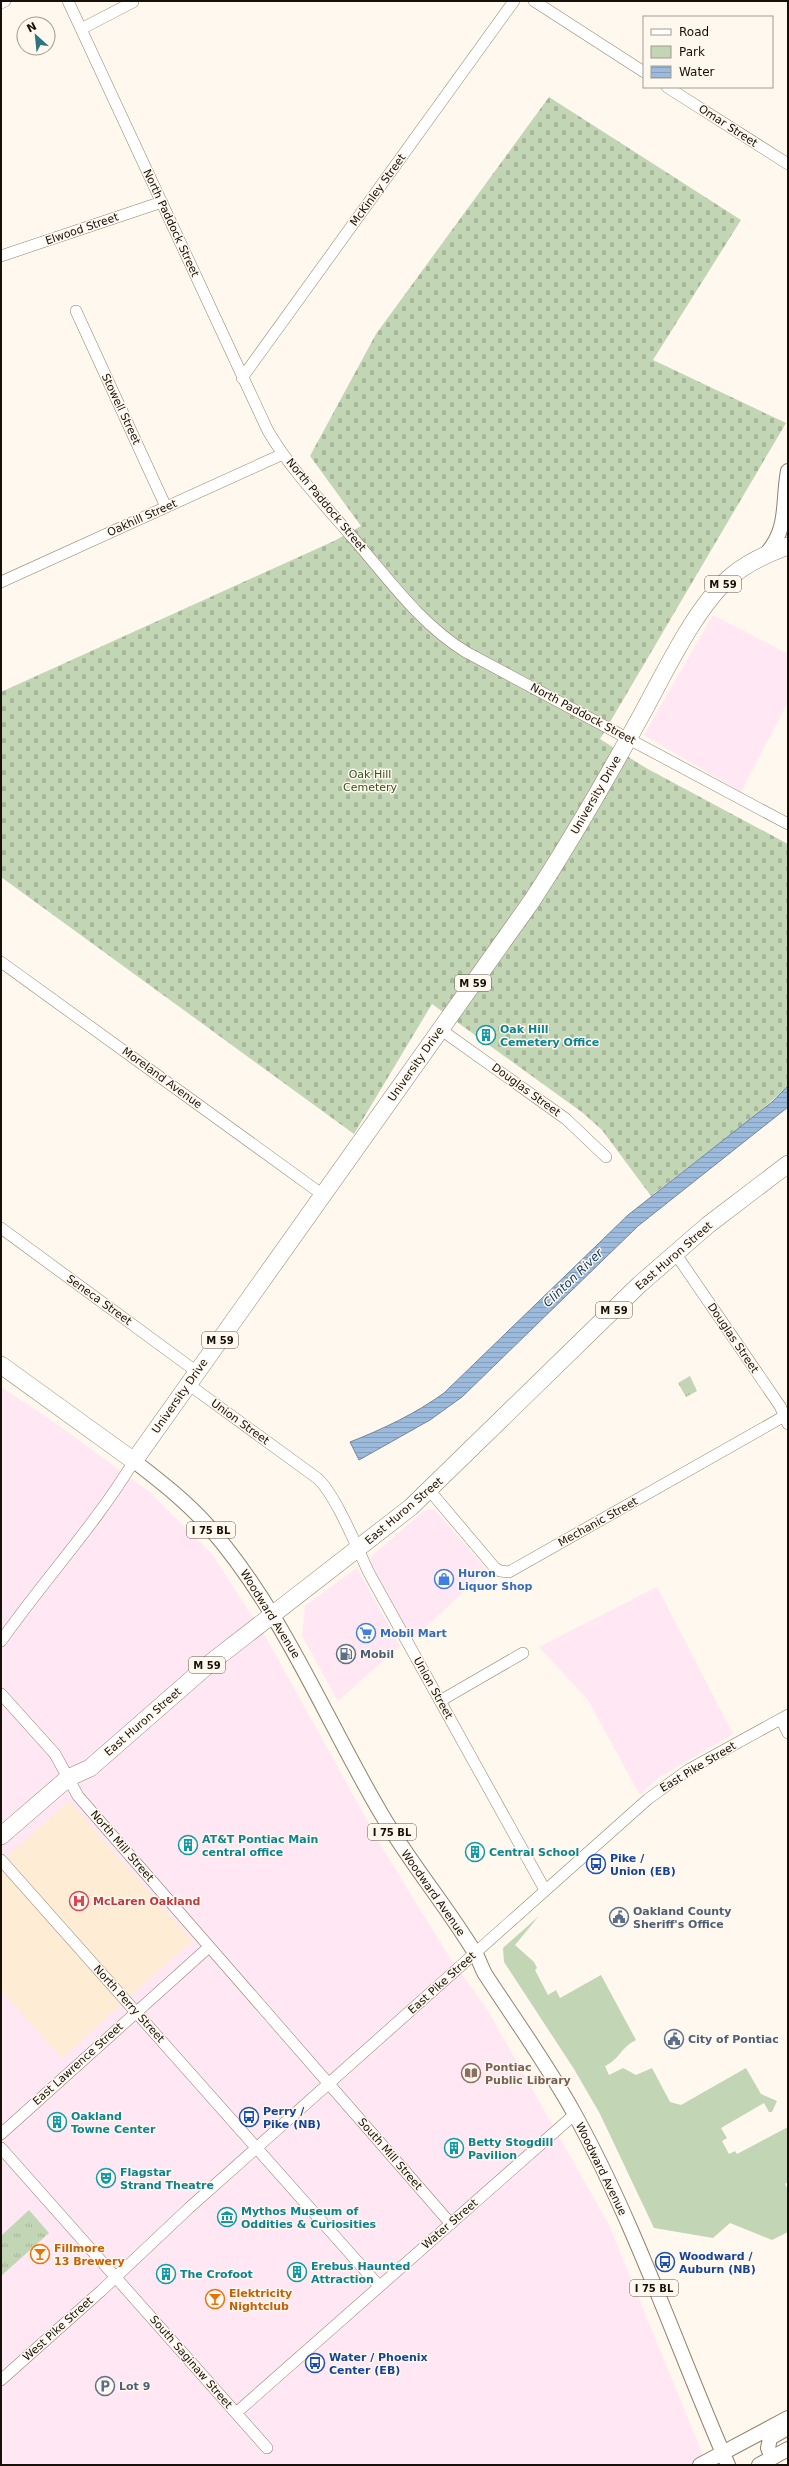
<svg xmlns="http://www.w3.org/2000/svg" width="789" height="2466" font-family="'DejaVu Sans',sans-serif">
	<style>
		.commercial { fill: #ffe7f3 }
		.built { fill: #ffecd5 }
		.green { fill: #c2d5b4 }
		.cemetery { fill: url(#cemetery-stones) }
		.park { fill: url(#park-tufts) }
		.water { fill: url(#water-rules); stroke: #73879d }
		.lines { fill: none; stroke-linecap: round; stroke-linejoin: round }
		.minor-casing { stroke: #91816c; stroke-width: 12 }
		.major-casing { stroke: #91816c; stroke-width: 16 }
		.highway-casing { stroke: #91816c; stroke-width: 18 }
		.minor { stroke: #fff; stroke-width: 11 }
		.major { stroke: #fff; stroke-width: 14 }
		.highway { stroke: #fff; stroke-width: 17 }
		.labels { text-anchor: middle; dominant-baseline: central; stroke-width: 3; stroke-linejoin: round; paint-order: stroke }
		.shield { fill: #fff8ee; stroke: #5c564e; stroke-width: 1 }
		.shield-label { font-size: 10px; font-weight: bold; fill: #161009 }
		.street-label { font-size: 11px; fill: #161009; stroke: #fff8ee }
		.park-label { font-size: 11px; fill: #35521b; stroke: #fff8ee }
		.culture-label { font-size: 11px; font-weight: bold; fill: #0d838f; stroke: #fff8ee; text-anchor: start }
		.shop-label { font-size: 11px; font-weight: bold; fill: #366cbe; stroke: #fff8ee; text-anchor: start }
		.service-label { font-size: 11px; font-weight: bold; fill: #4e5e75; stroke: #fff8ee; text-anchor: start }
		.transit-label { font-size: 11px; font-weight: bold; fill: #164399; stroke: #fff8ee; text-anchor: start }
		.health-label { font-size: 11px; font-weight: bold; fill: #be3a42; stroke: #fff8ee; text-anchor: start }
		.education-label { font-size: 11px; font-weight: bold; fill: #785e54; stroke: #fff8ee; text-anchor: start }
		.food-label { font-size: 11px; font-weight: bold; fill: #c56008; stroke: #fff8ee; text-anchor: start }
		.water-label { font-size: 12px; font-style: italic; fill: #0e3c67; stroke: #fff8ee }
	</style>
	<defs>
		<pattern id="cemetery-stones" width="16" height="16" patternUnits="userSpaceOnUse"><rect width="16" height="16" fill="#c2d5b4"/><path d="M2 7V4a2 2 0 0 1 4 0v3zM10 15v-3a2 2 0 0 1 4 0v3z" fill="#a6b699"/></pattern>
		<pattern id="park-tufts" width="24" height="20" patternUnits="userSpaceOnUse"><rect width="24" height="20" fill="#c2d5b4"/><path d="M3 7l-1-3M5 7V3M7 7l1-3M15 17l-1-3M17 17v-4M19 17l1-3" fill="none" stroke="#a6b699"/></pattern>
		<pattern id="water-rules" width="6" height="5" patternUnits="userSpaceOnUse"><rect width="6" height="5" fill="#9bbadc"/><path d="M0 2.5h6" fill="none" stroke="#859fbb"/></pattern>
	</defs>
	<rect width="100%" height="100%" fill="#fff8ee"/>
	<path class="commercial" d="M713 615 788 654V702L741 792 644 735Z
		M1 1387 44 1415 151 1493 212 1554 268 1641 383 1849 450 1958 487 2009 609 2225 707 2465H1Z
		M434 1509 487 1570 412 1640 370 1561 373 1555 424 1511Z
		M357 1568 400 1646 338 1701 302 1636 305 1606Z
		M657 1587 733 1734 658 1778 640 1795 588 1700 539 1647Z"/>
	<path class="built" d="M69 1801 192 1941 62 2058 1 1991V1862Z"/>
	<path class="green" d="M539 1916 515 1945 534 1962 537 1968 535 1970 548 1995 556 1990 560 1998 601 1975 636 2040C619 2049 621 2058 605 2066L609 2075 623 2068 636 2075 652 2068 670 2102 681 2105 746 2068 761 2094 777 2101 772 2112H769L764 2103 721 2128 727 2138 722 2141 729 2154 735 2151 737 2154 788 2127V2182L785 2184 788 2190V2232L772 2240 730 2223 713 2238 654 2228 600 2114 574 2069 504 1962 503 1948Z"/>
	<path class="cemetery" d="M549 97 741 220 653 360 786 423 600 739 646 768 788 844V1086L757 1114 651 1196 602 1130 583 1113 432 1004 354 1134 1 877V692L334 541 361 526 310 456 376 334Z"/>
	<path class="park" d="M690 1376 697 1391 686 1397 678 1383Z
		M29 2210 49 2233 1 2276V2236Z"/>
	<path class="water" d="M788 1086V1107L638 1226 462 1397 430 1420 359 1460 350 1442C383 1429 415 1414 444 1393L628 1215 772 1102Z"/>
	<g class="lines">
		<defs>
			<path id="minor" d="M68 1 268 431C291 470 324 504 353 538 388 578 420 624 466 652L788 824
				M534 1 644 72
				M1 3 5 1
				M81 29 133 2
				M667 87 788 164
				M1 256 162 202
				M76 311 166 507
				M242 378 514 1
				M1 582 283 454
				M1 962 323 1195
				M440 1029 566 1119 606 1157
				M1 1228 197 1372
				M675 1253 780 1406 788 1424
				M188 1384 317 1478C335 1493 358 1550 369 1573L545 1890
				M430 1491 495 1568 500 1571 509 1572 788 1414
				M1 1641C44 1580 95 1525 134 1461
				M1 1694 55 1754 78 1796 451 2224
				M440 1701 523 1653
				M781 1719 788 1733
				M1 1860 379 2286
				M1 2134 209 1947
				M1 2148 267 2448
				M1 2380 101 2291 189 2208 648 1799 688 1770 788 1715
				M236 2413 575 2114"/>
			<path id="major" d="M767 553C789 527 782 503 788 471
				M134 1461C160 1481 187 1502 209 1527 284 1613 325 1719 382 1815 410 1863 446 1905 475 1953 479 1959 481 1967 485 1974 515 2020 547 2064 574 2113 636 2225 677 2348 728 2465
				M772 2458 768 2448 770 2438 786 2429
				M700 2465 788 2418
				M759 2465 788 2449"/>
			<path id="highway" d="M1 1365 134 1461 531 902C571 841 607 778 642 714 664 674 694 610 728 579 746 563 766 554 788 546
				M1 1836 68 1778 90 1768 209 1664 411 1507 640 1284 708 1225 788 1164"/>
		</defs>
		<use href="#minor" class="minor-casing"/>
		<use href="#major" class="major-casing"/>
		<use href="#highway" class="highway-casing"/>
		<use href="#minor" class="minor"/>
		<use href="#major" class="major"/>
		<use href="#highway" class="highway"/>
	</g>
	<defs>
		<symbol id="building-ring" viewBox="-11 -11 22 22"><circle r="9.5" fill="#fff8ee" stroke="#0f9aa8" stroke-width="1.5"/><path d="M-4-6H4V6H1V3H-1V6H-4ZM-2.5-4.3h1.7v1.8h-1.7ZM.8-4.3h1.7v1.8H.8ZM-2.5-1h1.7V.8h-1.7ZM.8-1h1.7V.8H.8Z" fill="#0f9aa8"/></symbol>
		<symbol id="shop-ring" viewBox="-11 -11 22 22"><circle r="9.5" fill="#fff8ee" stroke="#3f7fe0" stroke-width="1.5"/><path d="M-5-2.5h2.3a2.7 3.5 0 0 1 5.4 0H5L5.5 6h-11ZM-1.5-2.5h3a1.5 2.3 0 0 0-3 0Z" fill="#3f7fe0"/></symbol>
		<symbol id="supermarket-ring" viewBox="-11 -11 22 22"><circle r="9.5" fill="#fff8ee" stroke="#3f7fe0" stroke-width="1.5"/><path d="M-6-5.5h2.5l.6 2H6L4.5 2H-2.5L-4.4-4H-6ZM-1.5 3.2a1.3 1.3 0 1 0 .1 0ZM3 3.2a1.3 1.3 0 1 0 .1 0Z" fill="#3f7fe0"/></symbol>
		<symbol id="fuel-ring" viewBox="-11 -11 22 22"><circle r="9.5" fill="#fff8ee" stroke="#5c6f8a" stroke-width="1.5"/><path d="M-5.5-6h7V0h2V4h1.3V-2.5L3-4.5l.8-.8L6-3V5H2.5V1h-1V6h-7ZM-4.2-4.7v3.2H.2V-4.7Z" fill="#5c6f8a"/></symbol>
		<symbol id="bus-ring" viewBox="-11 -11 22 22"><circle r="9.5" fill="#fff8ee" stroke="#1a4fb4" stroke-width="1.5"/><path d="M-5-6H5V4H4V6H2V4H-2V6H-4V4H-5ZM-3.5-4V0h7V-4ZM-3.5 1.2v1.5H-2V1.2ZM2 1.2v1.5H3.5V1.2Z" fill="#1a4fb4"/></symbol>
		<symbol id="hospital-ring" viewBox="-11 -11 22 22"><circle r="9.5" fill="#fff8ee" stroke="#e0444e" stroke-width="1.5"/><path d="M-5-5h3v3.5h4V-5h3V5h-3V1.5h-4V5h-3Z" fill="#e0444e"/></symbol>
		<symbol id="civic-ring" viewBox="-11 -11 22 22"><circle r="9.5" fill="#fff8ee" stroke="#5c6f8a" stroke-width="1.5"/><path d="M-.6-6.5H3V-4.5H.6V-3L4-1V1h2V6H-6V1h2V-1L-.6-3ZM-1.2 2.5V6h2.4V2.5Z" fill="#5c6f8a"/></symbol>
		<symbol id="library-ring" viewBox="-11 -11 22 22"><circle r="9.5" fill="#fff8ee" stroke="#8d6e63" stroke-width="1.5"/><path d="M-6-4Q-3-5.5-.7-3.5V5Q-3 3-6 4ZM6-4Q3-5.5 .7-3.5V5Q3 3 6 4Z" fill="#8d6e63"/></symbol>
		<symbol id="theatre-ring" viewBox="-11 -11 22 22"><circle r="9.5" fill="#fff8ee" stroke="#0f9aa8" stroke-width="1.5"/><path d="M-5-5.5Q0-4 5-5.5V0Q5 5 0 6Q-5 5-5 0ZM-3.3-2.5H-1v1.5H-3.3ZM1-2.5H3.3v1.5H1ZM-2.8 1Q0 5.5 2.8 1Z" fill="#0f9aa8"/></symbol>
		<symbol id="museum-ring" viewBox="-11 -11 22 22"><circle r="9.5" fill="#fff8ee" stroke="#0f9aa8" stroke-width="1.5"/><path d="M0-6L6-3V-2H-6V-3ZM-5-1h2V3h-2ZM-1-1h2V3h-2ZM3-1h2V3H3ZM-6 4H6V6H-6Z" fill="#0f9aa8"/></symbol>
		<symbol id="bar-ring" viewBox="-11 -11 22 22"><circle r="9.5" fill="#fff8ee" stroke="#e8710a" stroke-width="1.5"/><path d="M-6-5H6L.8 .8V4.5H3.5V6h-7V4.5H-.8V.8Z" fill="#e8710a"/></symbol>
		<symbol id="parking-ring" viewBox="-11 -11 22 22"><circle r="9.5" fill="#fff8ee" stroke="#5c6f8a" stroke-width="1.5"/><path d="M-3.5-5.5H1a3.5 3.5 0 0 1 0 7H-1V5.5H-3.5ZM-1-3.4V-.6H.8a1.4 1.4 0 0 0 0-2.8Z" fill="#5c6f8a"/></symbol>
	</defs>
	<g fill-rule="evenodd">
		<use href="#building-ring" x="475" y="1024" width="22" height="22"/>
		<use href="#shop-ring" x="433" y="1568" width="22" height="22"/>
		<use href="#supermarket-ring" x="355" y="1622" width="22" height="22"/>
		<use href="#fuel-ring" x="335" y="1643" width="22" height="22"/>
		<use href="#building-ring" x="177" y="1834" width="22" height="22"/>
		<use href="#building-ring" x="464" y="1841" width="22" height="22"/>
		<use href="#bus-ring" x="585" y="1853" width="22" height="22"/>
		<use href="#hospital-ring" x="68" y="1890" width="22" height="22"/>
		<use href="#civic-ring" x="608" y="1906" width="22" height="22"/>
		<use href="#civic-ring" x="663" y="2028" width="22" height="22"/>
		<use href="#library-ring" x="460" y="2062" width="22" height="22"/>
		<use href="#bus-ring" x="238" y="2106" width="22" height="22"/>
		<use href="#building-ring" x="46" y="2111" width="22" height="22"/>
		<use href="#building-ring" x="443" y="2137" width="22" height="22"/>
		<use href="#theatre-ring" x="95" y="2167" width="22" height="22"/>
		<use href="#museum-ring" x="216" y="2206" width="22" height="22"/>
		<use href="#bar-ring" x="29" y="2243" width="22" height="22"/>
		<use href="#bus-ring" x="654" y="2251" width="22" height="22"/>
		<use href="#building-ring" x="286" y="2261" width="22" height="22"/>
		<use href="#building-ring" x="155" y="2263" width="22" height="22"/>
		<use href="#bar-ring" x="204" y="2288" width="22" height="22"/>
		<use href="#bus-ring" x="304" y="2352" width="22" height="22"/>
		<use href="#parking-ring" x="94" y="2375" width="22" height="22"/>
	</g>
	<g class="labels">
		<g class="shield">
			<rect x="705" y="576" width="36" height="16" rx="3"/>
			<rect x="455" y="975" width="36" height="16" rx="3"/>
			<rect x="596" y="1302" width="36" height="16" rx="3"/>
			<rect x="202" y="1332" width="36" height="16" rx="3"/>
			<rect x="187" y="1522" width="48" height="16" rx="3"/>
			<rect x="189" y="1657" width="36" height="16" rx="3"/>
			<rect x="368" y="1824" width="48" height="16" rx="3"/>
			<rect x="630" y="2280" width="48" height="16" rx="3"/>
		</g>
		<g class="shield-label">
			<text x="723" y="584">M 59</text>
			<text x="473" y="983">M 59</text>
			<text x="614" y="1310">M 59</text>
			<text x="220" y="1340">M 59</text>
			<text x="211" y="1530">I 75 BL</text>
			<text x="207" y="1665">M 59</text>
			<text x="392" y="1832">I 75 BL</text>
			<text x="654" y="2288">I 75 BL</text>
		</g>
		<g class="street-label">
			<text transform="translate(728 126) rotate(33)">Omar Street</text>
			<text transform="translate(378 190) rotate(-54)">McKinley Street</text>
			<text transform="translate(171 223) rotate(65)">North Paddock Street</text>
			<text transform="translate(82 229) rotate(-19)">Elwood Street</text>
			<text transform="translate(121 409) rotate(65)">Stowell Street</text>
			<text transform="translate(326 505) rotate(50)">North Paddock Street</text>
			<text transform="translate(142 518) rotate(-24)">Oakhill Street</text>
			<text transform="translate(583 714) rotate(28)">North Paddock Street</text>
			<text transform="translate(596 795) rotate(-60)">University Drive</text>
			<text transform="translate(416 1064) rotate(-55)">University Drive</text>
			<text transform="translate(162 1078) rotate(36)">Moreland Avenue</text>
			<text transform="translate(526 1090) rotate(36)">Douglas Street</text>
			<text transform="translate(674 1256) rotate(-41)">East Huron Street</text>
			<text transform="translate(99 1300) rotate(36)">Seneca Street</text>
			<text transform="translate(733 1338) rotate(56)">Douglas Street</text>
			<text transform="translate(180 1396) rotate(-55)">University Drive</text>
			<text transform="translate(240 1422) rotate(36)">Union Street</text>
			<text transform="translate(404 1511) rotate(-40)">East Huron Street</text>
			<text transform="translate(598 1522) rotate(-29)">Mechanic Street</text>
			<text transform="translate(270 1614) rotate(58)">Woodward Avenue</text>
			<text transform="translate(433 1688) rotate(61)">Union Street</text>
			<text transform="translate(143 1722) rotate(-41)">East Huron Street</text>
			<text transform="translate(698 1767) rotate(-31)">East Pike Street</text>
			<text transform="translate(122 1846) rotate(49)">North Mill Street</text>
			<text transform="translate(433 1893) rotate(55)">Woodward Avenue</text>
			<text transform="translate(442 1983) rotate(-42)">East Pike Street</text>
			<text transform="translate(129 2004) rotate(48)">North Perry Street</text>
			<text transform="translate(78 2064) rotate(-42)">East Lawrence Street</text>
			<text transform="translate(390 2154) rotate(49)">South Mill Street</text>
			<text transform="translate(601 2169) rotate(64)">Woodward Avenue</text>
			<text transform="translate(450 2224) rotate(-41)">Water Street</text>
			<text transform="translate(58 2329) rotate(-42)">West Pike Street</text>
			<text transform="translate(191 2362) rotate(49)">South Saginaw Street</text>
		</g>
		<g class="park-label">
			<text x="370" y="774">Oak Hill<tspan x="370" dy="13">Cemetery</tspan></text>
		</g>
		<g class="culture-label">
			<text x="500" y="1029">Oak Hill<tspan x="500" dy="13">Cemetery Office</tspan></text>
			<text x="202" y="1839">AT&amp;T Pontiac Main<tspan x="202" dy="13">central office</tspan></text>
			<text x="489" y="1852">Central School</text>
			<text x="71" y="2116">Oakland<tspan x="71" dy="13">Towne Center</tspan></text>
			<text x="468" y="2142">Betty Stogdill<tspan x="468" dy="13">Pavilion</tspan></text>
			<text x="120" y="2172">Flagstar<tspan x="120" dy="13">Strand Theatre</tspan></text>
			<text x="241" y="2211">Mythos Museum of<tspan x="241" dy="13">Oddities &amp; Curiosities</tspan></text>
			<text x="311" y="2266">Erebus Haunted<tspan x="311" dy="13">Attraction</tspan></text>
			<text x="180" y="2274">The Crofoot</text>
		</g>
		<g class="shop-label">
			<text x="458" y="1573">Huron<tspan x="458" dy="13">Liquor Shop</tspan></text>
			<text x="380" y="1633">Mobil Mart</text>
		</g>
		<g class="service-label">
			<text x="360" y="1654">Mobil</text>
			<text x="633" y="1911">Oakland County<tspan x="633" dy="13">Sheriff's Office</tspan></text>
			<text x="688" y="2039">City of Pontiac</text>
			<text x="119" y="2386">Lot 9</text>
		</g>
		<g class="transit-label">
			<text x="610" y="1858">Pike /<tspan x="610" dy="13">Union (EB)</tspan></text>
			<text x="263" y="2111">Perry /<tspan x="263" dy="13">Pike (NB)</tspan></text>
			<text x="679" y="2256">Woodward /<tspan x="679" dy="13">Auburn (NB)</tspan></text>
			<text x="329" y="2357">Water / Phoenix<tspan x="329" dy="13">Center (EB)</tspan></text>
		</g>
		<g class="health-label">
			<text x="93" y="1901">McLaren Oakland</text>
		</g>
		<g class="education-label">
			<text x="485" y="2067">Pontiac<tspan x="485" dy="13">Public Library</tspan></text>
		</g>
		<g class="food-label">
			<text x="54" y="2248">Fillmore<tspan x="54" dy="13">13 Brewery</tspan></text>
			<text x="229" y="2293">Elektricity<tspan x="229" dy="13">Nightclub</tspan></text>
		</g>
		<g class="water-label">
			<text transform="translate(573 1278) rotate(-44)">Clinton River</text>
		</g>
	</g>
	<rect width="789" height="2466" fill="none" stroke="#161009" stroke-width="4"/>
	<rect x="643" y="16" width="130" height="72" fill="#fff8ee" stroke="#a29b92"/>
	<rect x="651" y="29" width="20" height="6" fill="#ffffff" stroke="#a29b92"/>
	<text x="679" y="36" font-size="12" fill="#161009">Road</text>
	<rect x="651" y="46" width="20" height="12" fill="#c2d5b4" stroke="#a29b92"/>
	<text x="679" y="56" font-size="12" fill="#161009">Park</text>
	<rect x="651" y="66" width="20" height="12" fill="url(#water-rules)" stroke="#a29b92"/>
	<text x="679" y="76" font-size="12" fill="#161009">Water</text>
	<g transform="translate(36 36) rotate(333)"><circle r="19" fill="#fff8ee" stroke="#a29b92"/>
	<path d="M0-3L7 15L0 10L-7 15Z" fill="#2d767e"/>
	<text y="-6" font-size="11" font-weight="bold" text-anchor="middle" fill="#161009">N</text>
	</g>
</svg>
